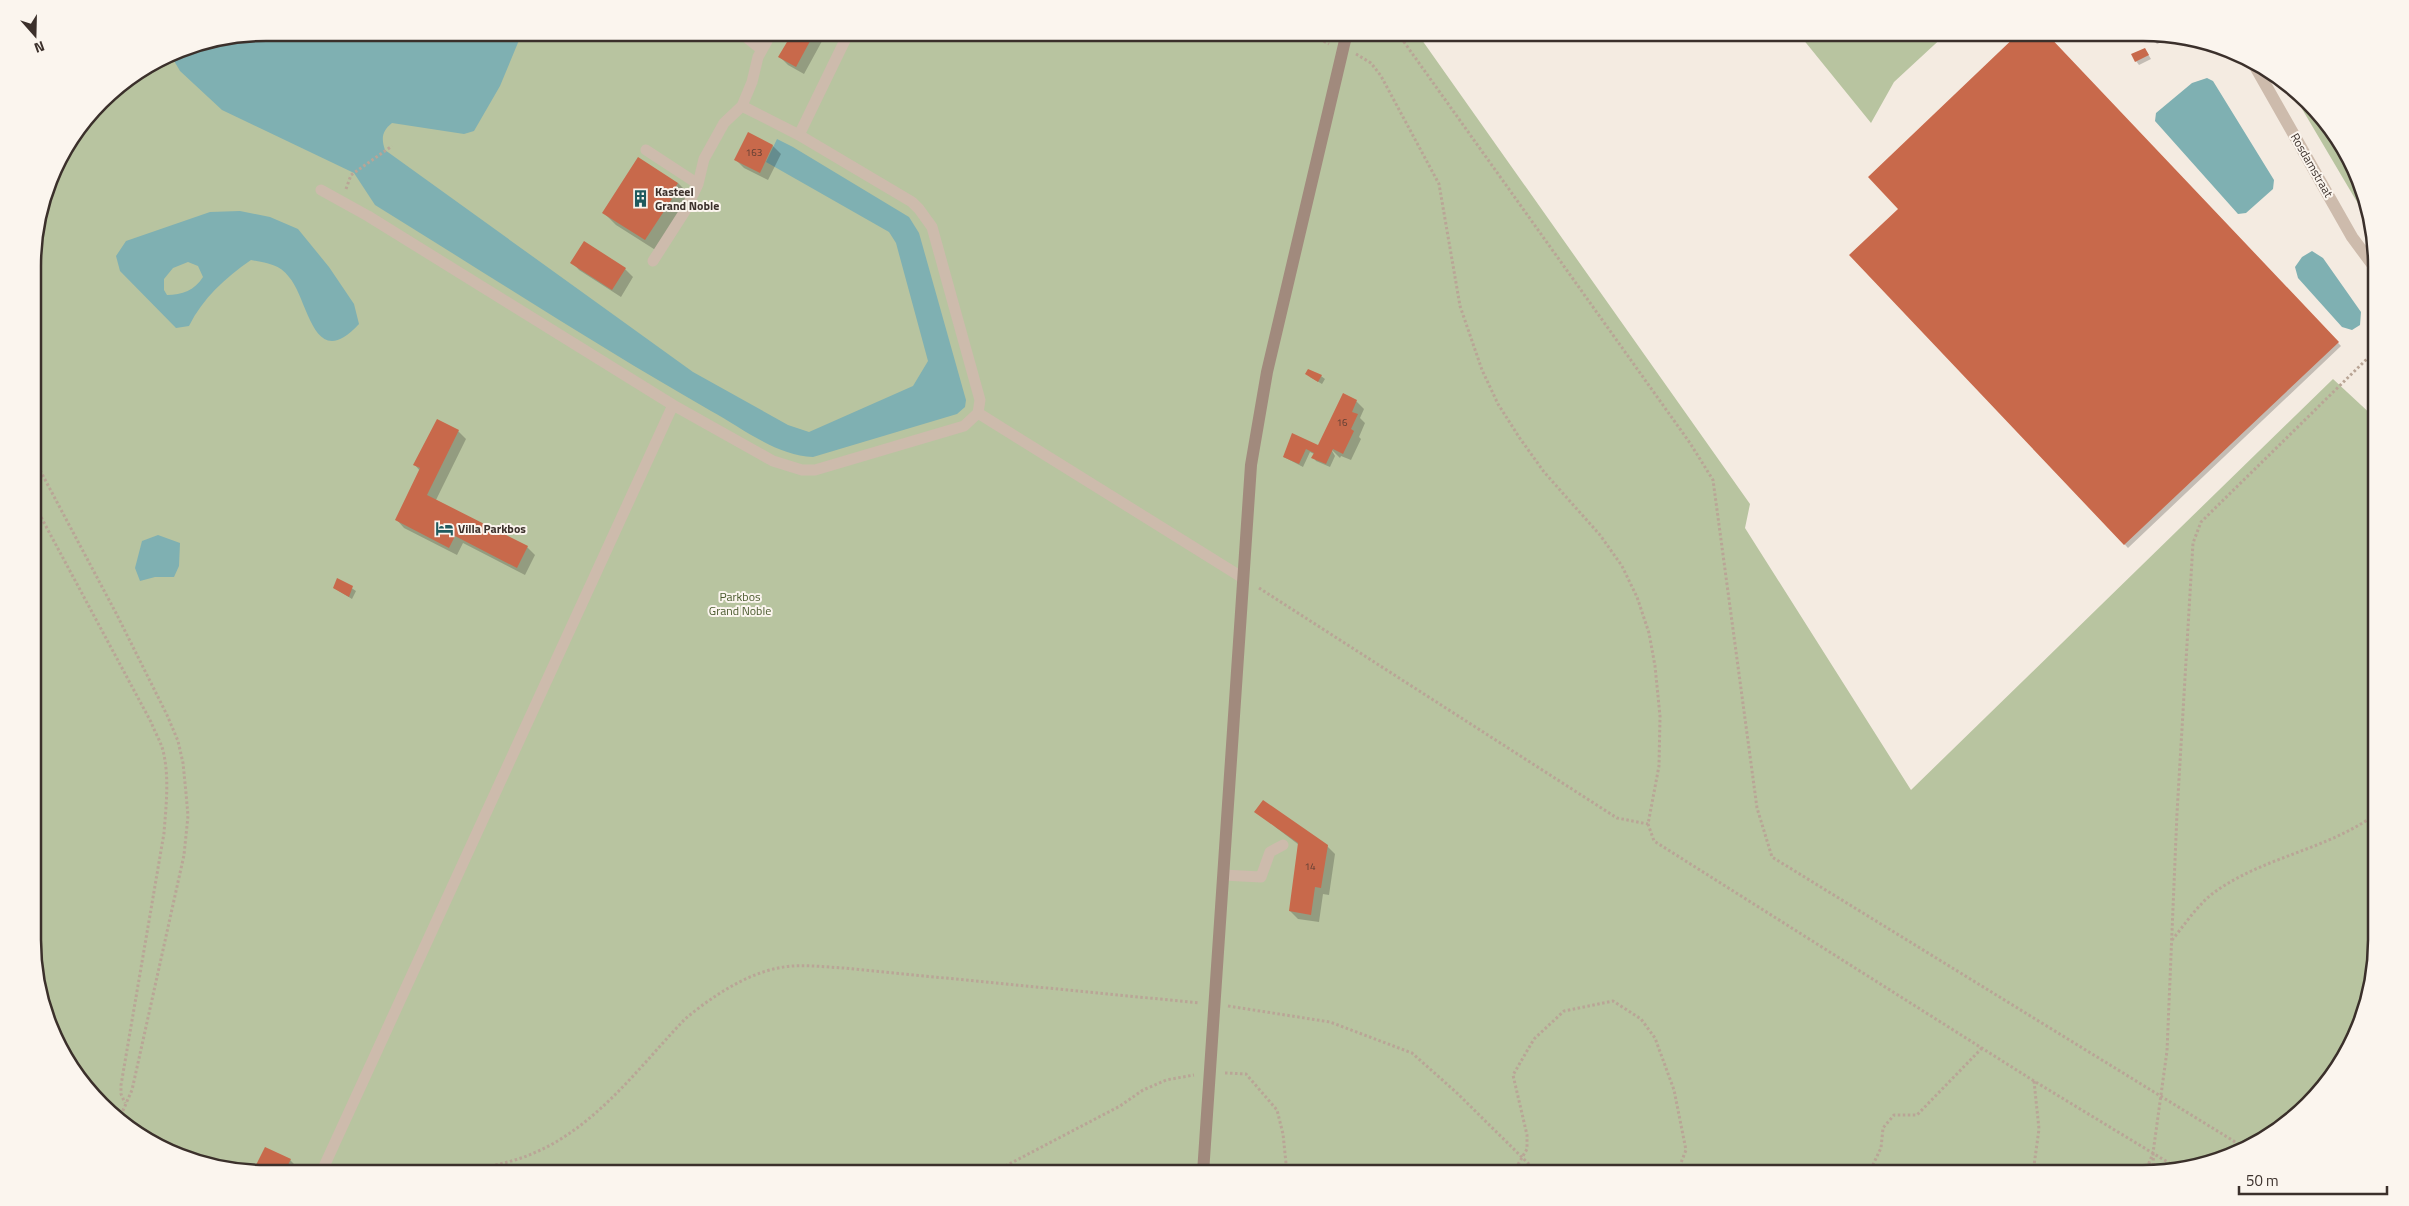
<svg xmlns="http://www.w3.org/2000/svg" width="2409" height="1206" font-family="'Titillium Web',sans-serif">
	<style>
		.green { fill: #b8c4a0 }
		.water { fill: #7fb0b2; fill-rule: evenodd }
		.shadow { fill: #0003 }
		.building { fill: #c8694b }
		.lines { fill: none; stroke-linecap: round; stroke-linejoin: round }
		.path { stroke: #b9a596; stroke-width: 3; stroke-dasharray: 2.5 2.5; stroke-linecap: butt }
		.lane { stroke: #cdbbac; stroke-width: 11 }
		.street { stroke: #cdbbac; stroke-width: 12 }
		.secondary { stroke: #a18a7d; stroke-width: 12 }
		.labels { text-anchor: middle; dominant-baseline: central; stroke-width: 4; stroke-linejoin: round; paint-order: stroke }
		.number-label { font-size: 10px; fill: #5e3e33 }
		.street-label { font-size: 12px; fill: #3b302b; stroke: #fbf5ee }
		.poi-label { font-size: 12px; font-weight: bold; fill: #3b302b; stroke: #fbf5ee; text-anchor: start }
		.park-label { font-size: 12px; fill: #4a5a2e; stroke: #fbf5ee }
		.rim { fill: none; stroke: #3b302b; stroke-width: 2.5 }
	</style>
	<rect width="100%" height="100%" fill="#f4ebe1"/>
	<path class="green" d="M266 33H1417L1750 504 1745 528 1911 790 2333 379 2375 418 2376 940 2353 1043 2319 1094 2273 1134 2218 1161 2158 1173H266L209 1160 139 1130 81 1082 50 1029 35 971 33 250 56 163 112 91 177 50Z
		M1798 33H1947L1894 82 1871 123Z
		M2295 97 2328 124 2359 177 2373 229Z"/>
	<path class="water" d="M266 32 522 33 500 86 474 131 464 134 392 123C382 131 381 138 385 150L693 372 788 425 809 432 913 386 928 361 896 243 889 232 766 162 777 139 793 147 909 217 919 233 966 400 965 407 957 414 813 457C777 456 742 428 711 411 597 346 487 274 375 205L354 173 222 110 180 71 170 54 177 50Z
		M2207 78 2213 81 2274 180 2273 189 2246 213 2238 214 2155 121 2156 113 2192 83Z
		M240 211 270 217 298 229 329 267 354 304 359 324C313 374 309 300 289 277 279 264 267 263 251 260 225 278 203 298 189 326L176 328 120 271 116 256 126 241 210 212ZM188 262 198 266 203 277C195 290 182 295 167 295L164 290V279L173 268Z
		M2312 251 2323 258 2361 312 2360 325 2352 330 2342 327 2298 278 2295 267 2302 257Z
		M158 535 180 543 179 566 174 577H155L140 581 135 568 142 541Z"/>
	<path class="shadow" d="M794 32H827L804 74 788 65 780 57Z
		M2044 32 2341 346 2128 548 1851 255 1900 209Z
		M2148 34 2169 39 2157 44Z
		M2145 49 2151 59 2139 65 2136 61Z
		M748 134 773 146 781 154 768 180 744 168 736 160Z
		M678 183 690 195 657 251 616 225 604 213Z
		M572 262 625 269 633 277 621 297 579 270Z
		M1321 376 1325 379 1322 384 1310 377Z
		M1356 401 1364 409 1360 418 1365 423 1359 437 1361 439 1351 460 1341 456 1340 458 1331 449 1335 456 1330 467 1316 461 1313 457 1314 454 1310 452 1303 467 1284 457 1293 435 1323 449Z
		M458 431 466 439 436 500 527 547 535 555 525 575 463 543 457 555 404 528 397 520 420 471 415 465Z
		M338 579 356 591 352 599 334 588Z
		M1274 826 1327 846 1335 854 1329 895 1323 894 1319 922 1298 919 1290 911 1299 845Z
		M290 1160 298 1168 295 1173 266 1174 256 1169Z"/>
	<path class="building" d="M793 32H815L796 67 778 57Z
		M2020 32H2045L2339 342 2124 545 1849 255 1898 209 1868 177Z
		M2145 48 2149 55 2135 62 2131 54Z
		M748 132 773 145 760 173 734 160Z
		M638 157 678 183 669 197 672 199 645 240 602 213Z
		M584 241 626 268 612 290 570 263Z
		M1308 369 1322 375 1318 382 1305 374Z
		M1343 393 1357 400 1352 412 1358 414 1351 429 1354 431 1343 454 1333 449 1326 464 1311 458 1314 453 1306 449 1299 464 1283 457 1292 433 1318 445Z
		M437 419 459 430 427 495 528 546 517 568 455 536 449 548 395 520 420 468 413 465Z
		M337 578 353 586 349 597 333 588Z
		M1263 800 1328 845 1321 888 1315 887 1311 915 1289 911 1298 843 1254 812Z
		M265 1147 291 1159 284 1173 266 1174 254 1169Z"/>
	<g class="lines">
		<path class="path" d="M1306 32 1329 44
			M1401 32 1404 42 1690 443 1713 480 1757 808 1772 857 2245 1148
			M1356 54 1371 63 1381 76 1439 184 1460 306 1482 370 1498 404 1519 437 1544 472 1600 535 1622 566 1637 597 1649 633 1655 666 1660 716 1659 766 1648 824 1654 841 2034 1081 2179 1169
			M346 189 351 175 392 146
			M33 457 117 615 167 715 178 741 183 763 186 793 188 816 184 855 132 1090 121 1115
			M34 504 151 722C154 730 159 739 162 747 170 774 166 806 164 833L121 1085V1094L125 1103
			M1259 588 1617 818 1648 824
			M2172 940C2186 923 2200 901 2219 889 2268 856 2328 849 2376 814
			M1228 1006 1330 1022 1412 1053 1457 1093 1538 1173
			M1225 1073 1246 1074 1277 1110 1283 1134 1287 1173
			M2153 1153 2154 1173
			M446 1173C472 1169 499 1166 524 1157 593 1132 637 1069 685 1019 715 994 753 969 792 966 809 965 826 967 843 968L1200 1003
			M992 1173 1120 1106 1143 1090 1166 1080 1194 1075
			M1513 1173 1527 1149V1135L1513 1075 1534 1039 1564 1011 1613 1001 1641 1019 1655 1038 1674 1090 1686 1150 1677 1173
			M1867 1173 1870 1171 1881 1148 1883 1128 1894 1115H1917L1982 1048
			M2033 1173 2039 1129 2034 1081
			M2145 1173 2153 1153 2167 1051 2177 813 2193 543 2201 522 2375 351"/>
		<path class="lane" d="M740 32 762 50
			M742 106 752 82 758 57 772 32
			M799 135 849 32
			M646 150 698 184
			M321 190 368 216 673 405 773 461 802 470H815L964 426 978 413
			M653 261 685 211 698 184 704 159 724 123 742 106 799 135 912 202 919 209 932 227 980 400 978 413 1243 578
			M1223 875 1261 877 1270 852 1283 845
			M321 1173 673 405"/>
		<path class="street" d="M2252 61 2352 237 2375 268"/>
		<path class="secondary" d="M1203 1173 1251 465 1267 372 1347 32"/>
	</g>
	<defs>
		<symbol id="building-bare" viewBox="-9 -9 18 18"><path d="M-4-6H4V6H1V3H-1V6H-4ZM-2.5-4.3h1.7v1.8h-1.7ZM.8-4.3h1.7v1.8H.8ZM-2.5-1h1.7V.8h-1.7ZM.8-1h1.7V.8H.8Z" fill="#1f5a5e" stroke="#fbf5ee" stroke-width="2.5" paint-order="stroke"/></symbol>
		<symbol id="hotel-bare" viewBox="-9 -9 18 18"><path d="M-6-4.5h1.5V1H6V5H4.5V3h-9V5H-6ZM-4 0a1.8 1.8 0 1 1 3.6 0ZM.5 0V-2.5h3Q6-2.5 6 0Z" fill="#1f5a5e" stroke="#fbf5ee" stroke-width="2.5" paint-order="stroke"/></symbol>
	</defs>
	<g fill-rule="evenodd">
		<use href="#building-bare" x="628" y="186" width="25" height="25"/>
		<use href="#hotel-bare" x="432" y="516" width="25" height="25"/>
	</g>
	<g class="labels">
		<g class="number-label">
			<text x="754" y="152">163</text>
			<text x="1342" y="422">16</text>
			<text x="1310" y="866">14</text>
		</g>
		<g class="street-label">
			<text transform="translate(2312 165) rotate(60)">Rosdamstraat</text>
		</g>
		<g class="poi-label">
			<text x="655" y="191">Kasteel<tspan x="655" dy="14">Grand Noble</tspan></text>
			<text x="458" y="528">Villa Parkbos</text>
		</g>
		<g class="park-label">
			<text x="740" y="596">Parkbos<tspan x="740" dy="14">Grand Noble</tspan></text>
		</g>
	</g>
	<path d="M0 0H2409V1206H0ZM266 41H2143A225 225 0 0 1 2368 266V940A225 225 0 0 1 2143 1165H266A225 225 0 0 1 41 940V266A225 225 0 0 1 266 41Z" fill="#fbf5ee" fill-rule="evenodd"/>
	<path class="rim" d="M266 41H2143A225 225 0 0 1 2368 266V940A225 225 0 0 1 2143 1165H266A225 225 0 0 1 41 940V266A225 225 0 0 1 266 41Z"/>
	<g transform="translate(35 35) rotate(160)" stroke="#fbf5ee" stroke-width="4" paint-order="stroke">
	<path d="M0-4L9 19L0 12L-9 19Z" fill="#3b302b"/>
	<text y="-8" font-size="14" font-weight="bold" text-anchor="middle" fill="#3b302b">N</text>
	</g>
	<path d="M2239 1186v8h148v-8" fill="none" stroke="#3b302b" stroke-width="2.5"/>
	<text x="2246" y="1186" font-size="15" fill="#3b302b" stroke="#fbf5ee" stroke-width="4" paint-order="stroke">50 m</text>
</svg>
